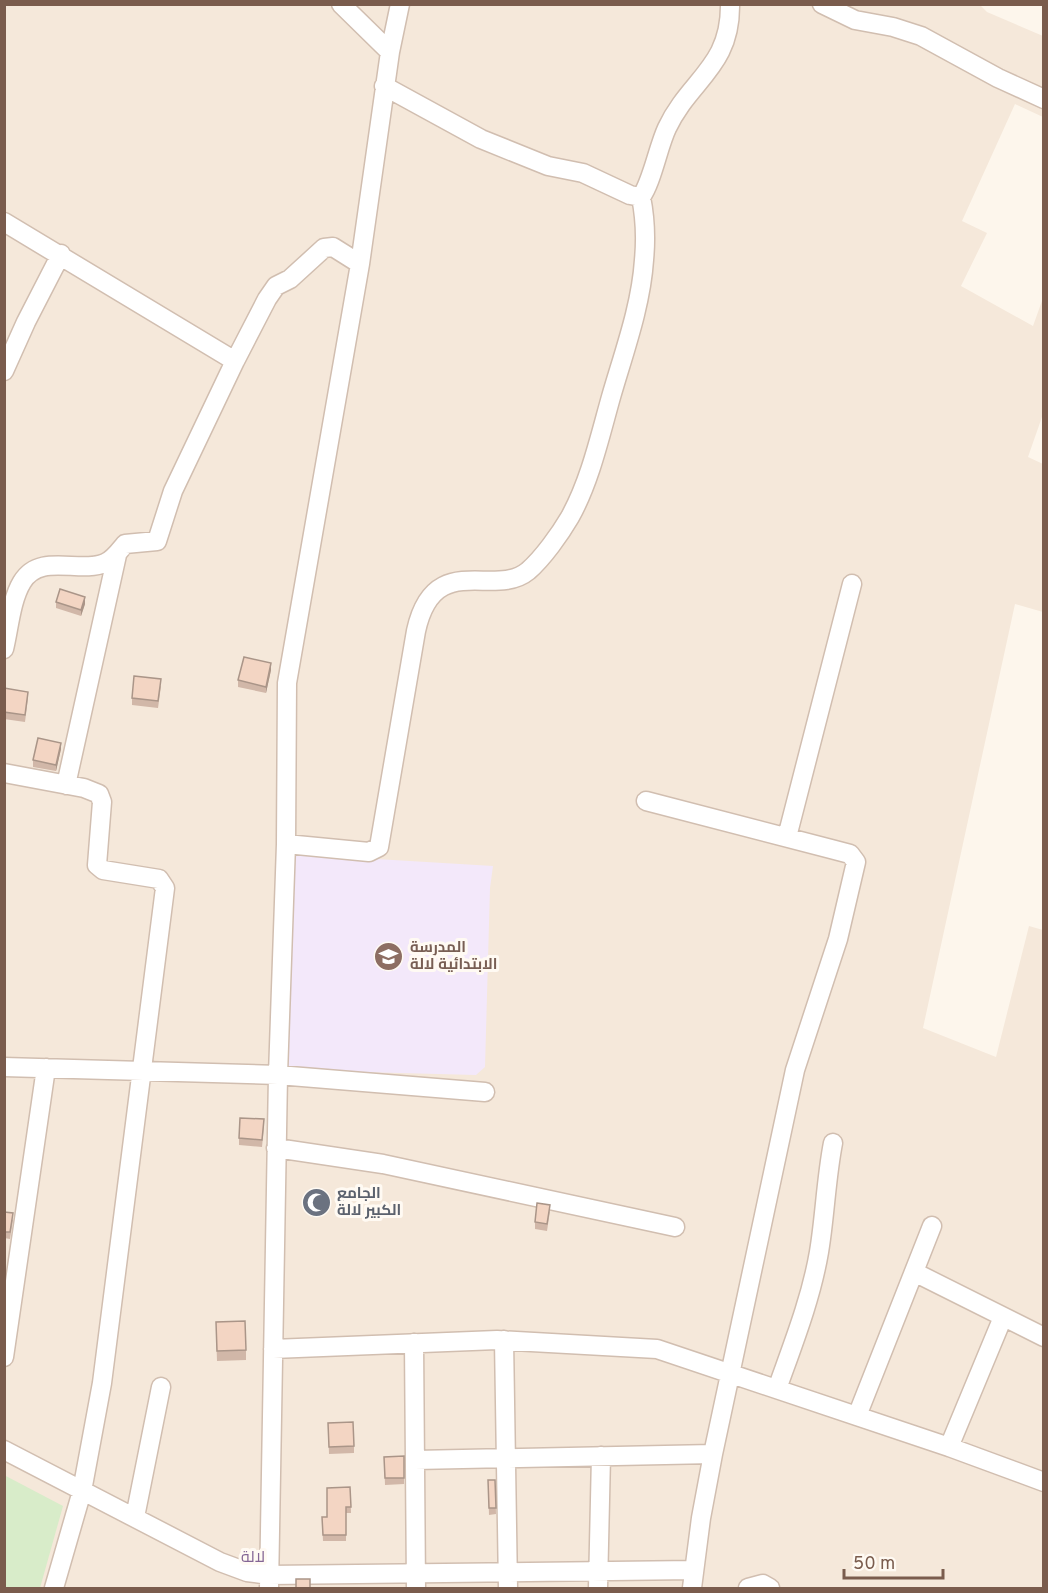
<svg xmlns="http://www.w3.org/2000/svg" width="1048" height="1593" font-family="Overpass,Cairo,sans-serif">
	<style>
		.residential { fill: #f5e8da }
		.education { fill: #f3e8fa }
		.green { fill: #d8ecc9 }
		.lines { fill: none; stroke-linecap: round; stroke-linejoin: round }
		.minor-casing { stroke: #d1beb0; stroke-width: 21 }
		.minor { stroke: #fff; stroke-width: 18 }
		.wall { fill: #d1b7a8 }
		.shaded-wall { fill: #aa9588 }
		.building { fill: #f3d5c3; stroke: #aa9588; stroke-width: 1.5 }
		.labels { text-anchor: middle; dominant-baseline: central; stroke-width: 6; stroke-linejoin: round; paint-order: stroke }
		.education-label { font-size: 15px; font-weight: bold; fill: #785e54; stroke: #fffaf3; text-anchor: start }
		.worship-label { font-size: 15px; font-weight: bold; fill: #5b616d; stroke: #fffaf3; text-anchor: start }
		.neighbourhood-label { font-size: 16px; fill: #846695; stroke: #fffaf3 }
	</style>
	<rect width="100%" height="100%" fill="#fdf6ec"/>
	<path class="residential" d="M979 4 987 12 1043 36V117L1015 104 962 221 987 233 961 286 1033 326 1043 298V414L1028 457 1043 464V612L1015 604 923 1028 996 1057 1029 926 1043 930V1588H5V5Z"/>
	<path class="education" d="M293 854 493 866 490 888 485 1067 476 1075 286 1070Z"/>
	<path class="green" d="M4 1475 63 1506 40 1588H5Z"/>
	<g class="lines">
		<defs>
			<path id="minor" d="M341 4 390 52
				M822 4 855 20 893 27 921 36 998 78 1044 99
				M384 86 481 139 548 166 583 173 630 195 641 197C652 182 658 147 667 128 690 79 731 67 730 4
				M4 222 235 361 173 491 157 541 125 544C119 551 114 559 105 563 79 574 40 552 22 582 11 600 9 629 4 649
				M235 361 267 299 276 286 290 279 324 248 333 247 360 264
				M4 371 26 322 61 254
				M4 773 84 788 99 794 102 802 97 865 103 870 159 879 165 888 102 1383 82 1491 54 1588
				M66 785 117 555
				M646 801 831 849 850 854 856 862 838 939 795 1070 713 1454 701 1518 692 1588
				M787 837 852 584
				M286 844 369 852 379 847 416 631C434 549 494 599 528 571 543 558 560 534 570 517 590 481 600 436 611 397 624 352 641 306 644 260 646 239 645 217 641 197
				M4 1067 278 1075 485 1092
				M276 1148 383 1164 675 1227
				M914 1272 1044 1337
				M504 1340 508 1588
				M414 1343 416 1588
				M273 1349 497 1340 657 1349 949 1447 1044 1482
				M4 1357 46 1068
				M777 1389C793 1344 811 1299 819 1252 825 1216 826 1179 833 1143
				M857 1416 932 1226
				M949 1447 1003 1317
				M4 1450 220 1562 247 1572 269 1575 694 1570
				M415 1460 713 1454
				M135 1517 161 1387
				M269 1588 278 1075 286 844 287 683 360 264 390 52 400 4
				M598 1588 601 1456
				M748 1588 763 1584 770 1588"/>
		</defs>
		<use href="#minor" class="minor-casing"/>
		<use href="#minor" class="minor"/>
	</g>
	<path class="wall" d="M56 602 85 604 81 616 56 608Z
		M271 670 266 693 238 687V680Z
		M161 686 158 708 132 705V698Z
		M4 688 28 698 25 722 4 719Z
		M61 749 56 771 33 767V760Z
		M264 1126 262 1147 239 1145V1138Z
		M550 1211 547 1231 535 1229V1222Z
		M4 1212 13 1220 10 1239 4 1238Z
		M216 1332 246 1350V1360L217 1361Z
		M328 1423 354 1446V1453L329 1454Z
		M404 1456V1484L385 1485 384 1457Z
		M488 1480H495L496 1514 489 1515Z
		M350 1487 351 1513H346V1541H323L322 1517H327Z"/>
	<path class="shaded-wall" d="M85 597V604L81 616V610Z
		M271 663V670L266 693V687Z
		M61 743V749L56 771V765Z"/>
	<path class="building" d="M60 589 85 597 81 610 56 602Z
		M244 657 271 663 266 687 238 680Z
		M134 676 161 679 158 701 132 698Z
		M4 688 28 692 25 715 4 712Z
		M38 738 61 743 56 765 33 760Z
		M240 1118 264 1119 262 1140 239 1138Z
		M537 1203 550 1205 547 1224 535 1222Z
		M4 1212 13 1213 10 1232H4Z
		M245 1321 246 1350 217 1351 216 1322Z
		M353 1422 354 1446 329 1447 328 1423Z
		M404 1456V1478H385L384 1457Z
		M488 1480H495L496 1508H489Z
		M350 1487 351 1507H346V1535H323L322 1517H327V1488Z
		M296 1579H310V1588H296Z"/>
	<defs>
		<symbol id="school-disc" viewBox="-11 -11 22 22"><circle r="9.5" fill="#8d6e63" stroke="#fffaf3"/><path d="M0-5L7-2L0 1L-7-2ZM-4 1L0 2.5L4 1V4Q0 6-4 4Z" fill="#fff"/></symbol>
		<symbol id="mosque-disc" viewBox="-11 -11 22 22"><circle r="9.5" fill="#6b7280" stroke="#fffaf3"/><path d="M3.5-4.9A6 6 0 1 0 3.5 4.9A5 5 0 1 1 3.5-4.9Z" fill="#fff"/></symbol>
	</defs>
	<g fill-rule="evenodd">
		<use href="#school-disc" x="372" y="940" width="33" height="33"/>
		<use href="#mosque-disc" x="300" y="1186" width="33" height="33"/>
	</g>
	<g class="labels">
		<g class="education-label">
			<text x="410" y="948">المدرسة<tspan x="410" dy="17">الابتدائية لالة</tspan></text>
		</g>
		<g class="worship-label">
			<text x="337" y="1194">الجامع<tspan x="337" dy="17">الكبير لالة</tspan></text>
		</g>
		<g class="neighbourhood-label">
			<text x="253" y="1558">لالة</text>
		</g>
	</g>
	<rect width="1048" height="1593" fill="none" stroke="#7a5c4d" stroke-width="12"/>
	<path d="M844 1569v9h99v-9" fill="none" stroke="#7a5c4d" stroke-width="3"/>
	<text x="853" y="1569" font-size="18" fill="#7a5c4d" stroke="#fffaf3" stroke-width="4.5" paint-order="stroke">50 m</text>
</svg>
